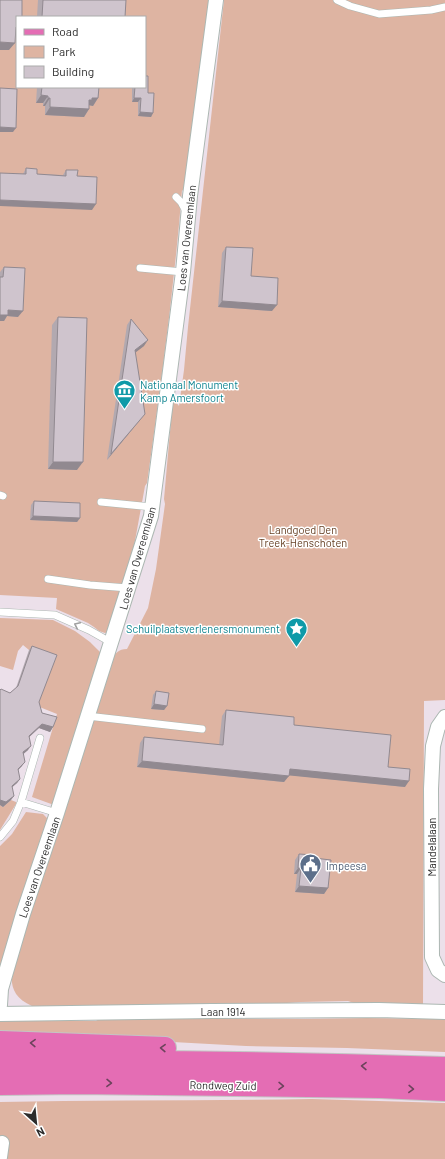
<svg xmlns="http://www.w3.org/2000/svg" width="445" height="1159" font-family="Barlow,sans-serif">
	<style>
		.green { fill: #deb4a2; fill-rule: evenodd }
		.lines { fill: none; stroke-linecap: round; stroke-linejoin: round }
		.service-casing { stroke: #acb7b2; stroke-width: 8 }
		.minor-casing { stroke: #acb7b2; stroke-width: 16 }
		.primary-casing { stroke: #c4c4c4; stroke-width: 24 }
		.service { stroke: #fff; stroke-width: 7 }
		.minor { stroke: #fff; stroke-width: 14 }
		.primary { stroke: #e46db4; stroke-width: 22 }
		.wall { fill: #b2a9b0 }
		.shaded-wall { fill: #918990 }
		.building { fill: #cfc4cd; stroke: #918990 }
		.oneway { stroke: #a0a0a0 }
		.oneway2 { stroke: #6c435c }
		.labels { text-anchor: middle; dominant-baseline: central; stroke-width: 3; stroke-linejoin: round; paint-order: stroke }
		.street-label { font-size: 11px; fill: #2c2c2c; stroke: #fff }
		.culture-label { font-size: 11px; fill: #0d838f; stroke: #fff; text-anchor: start }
		.park-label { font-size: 11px; fill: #643e22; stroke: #fff }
		.service-label { font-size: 11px; fill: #4e5e75; stroke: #fff; text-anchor: start }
	</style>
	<rect width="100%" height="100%" fill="#ece0ea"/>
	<path class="green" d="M0 0H213L190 197 182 190C174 288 161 385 147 483L145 486 124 601 108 632 105 633 99 631 94 627 88 623 56 609 57 598 0 595ZM17 17H145V87H17Z
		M224 0H445V700L424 701 423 1005H360L348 1001 301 1002 260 1005 131 1007 32 1006C0 992 13 965 23 938L111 660C116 653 118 649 127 649L148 608 156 569 165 504 164 499 173 398 179 406 184 370 188 327Z
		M0 618 53 620 75 631 90 642 100 652 101 661 54 805 32 797 57 714 37 706 54 659 29 650 23 645 18 651 13 670 0 666Z
		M11 800 16 802V804L0 830V805L3 807Z
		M26 812 43 814 49 820 0 970V846L12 834Z
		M0 1018 62 1019 65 1021H96L99 1019H305L367 1018 445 1019V1052L347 1048 246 1046 118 1039 0 1035Z
		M312 1099 445 1103V1159H6L9 1141 7 1139 0 1137V1102C104 1100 208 1101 312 1099Z"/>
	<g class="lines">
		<defs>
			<path id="service" d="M337 0 350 6 379 14 431 10 445 7
				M176 197 181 202 186 211
				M140 268 183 272
				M0 495 3 496
				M101 502 152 507
				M48 579 90 585 128 588
				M0 612 55 615 89 630 112 643
				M87 716 202 729
				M21 802 57 813
				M0 837 13 821 21 802 40 738"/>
			<path id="minor" d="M445 717 438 727 433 746 431 789 432 957 438 970 445 975
				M0 1005 1 989 23 914 57 813 151 516 183 272 190 196 216 0
				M0 1014 212 1011 379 1010 445 1012
				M0 1157 2 1143"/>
			<path id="primary" d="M0 1042 165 1048
				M0 1062C148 1061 297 1063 445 1068
				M0 1084 78 1083 380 1087 445 1090"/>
		</defs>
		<use href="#service" class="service-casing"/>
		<use href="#minor" class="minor-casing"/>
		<use href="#primary" class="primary-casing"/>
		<use href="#service" class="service"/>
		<use href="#minor" class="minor"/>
		<use href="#primary" class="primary"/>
	</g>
	<path class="wall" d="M38 0H126L125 17H37Z
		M37 87H99L98 98 93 106 89 105V109L84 117 45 115V106H43V103H36Z
		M132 87H145L148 93 153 113 151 117 138 116V102H132Z
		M26 168 37 174 63 175 66 170 77 176 92 210 23 174Z
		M226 247 251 276 272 311 218 307 222 253Z
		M4 267 18 317 7 316 4 321H0V272Z
		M58 317 77 470 48 469 52 325Z
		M131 319 144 346 135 352 140 420 107 460 127 325Z
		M34 501 80 518 77 522 30 520 31 505Z
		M32 646 39 702 42 713 53 727 50 732 39 728 29 737 28 750 23 754 22 766 18 770 20 779 17 783 12 787 11 800 3 807 0 805V690L10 693 16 688 29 650Z
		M156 691 167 706 164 710 151 709 153 695Z
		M226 710 294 725 388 767 405 787 289 775 284 782 137 767 140 743 144 737 219 745 222 716Z
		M299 854 314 858 328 888 324 894 295 892 297 874H294L295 860Z"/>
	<path class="shaded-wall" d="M16 27H17V33L16 35H11Z
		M0 42 15 43 9 50H0Z
		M41 95 48 96 43 103H36Z
		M48 98H50L45 106H43Z
		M92 98H98L93 106 88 105 89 100Z
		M134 98H141L138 102H132Z
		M50 107 89 109 84 117 45 115Z
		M140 112 153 113 151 117 138 116Z
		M0 127 16 128 13 132H0Z
		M0 200 96 204 92 210 0 206Z
		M222 301 277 305 272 311 218 307Z
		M8 310 23 311 18 317 7 316 4 321H0V315Z
		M148 340 144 346 131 356 135 350Z
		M145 414 140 420 107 460 111 454Z
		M53 462H83L77 470 48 469Z
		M33 516 80 518 77 522 30 520Z
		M154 704 167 706 164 710 151 709Z
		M42 724 53 727 50 732 39 728 26 740 29 736Z
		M31 746 28 750 20 757 23 752Z
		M142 761 289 776 284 782 137 767Z
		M25 762 22 766 15 773 18 769Z
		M290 769 409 781 405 787 285 775Z
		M20 779 17 783 9 790 12 786Z
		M14 796 11 800 3 807 0 805V800Z
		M298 868H301L297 874H294Z
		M299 886 328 888 324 894 295 892Z"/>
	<path class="building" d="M0 0H22V17H17V27H16L15 43 0 42Z
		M43 0H126L125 17H42Z
		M145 76H148V93H154L153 113 140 112 141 98H134L135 87H145Z
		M42 87H99L98 98H92V100H89V109L50 107V98H48V96L41 95Z
		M0 88 17 89 16 128 0 127Z
		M26 168 37 169V174L66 176V170H78L77 176 97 177 96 204 0 200V173L26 174Z
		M226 247 253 248 251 276 278 278 277 305 222 301Z
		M4 267 25 268 23 311 8 310V315H0V277H3Z
		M58 317 87 318 83 462H53Z
		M131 319 148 340 135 350 145 414 111 454Z
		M34 501 80 503V518L33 516Z
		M32 646 57 655 39 702 42 713 57 717 53 727 42 724 29 736 31 746 23 752 25 762 18 769 20 779 12 786 14 796 6 802 0 800V690L1 689 10 693 18 686Z
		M156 691 169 693 167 706 154 704Z
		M226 710 294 717V725L391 735 388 767 410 769 409 781 290 769 289 776 142 761 144 737 223 745Z
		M299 854 314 855V858L331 860 328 888 299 886 301 868H298Z"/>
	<defs><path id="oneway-chevron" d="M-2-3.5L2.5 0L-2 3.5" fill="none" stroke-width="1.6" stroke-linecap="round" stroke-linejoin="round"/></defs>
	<use class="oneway" href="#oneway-chevron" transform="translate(77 625) rotate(-155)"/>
	<g class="oneway2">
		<use href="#oneway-chevron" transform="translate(33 1043) rotate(-178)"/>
		<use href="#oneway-chevron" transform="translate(163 1048) rotate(-178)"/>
		<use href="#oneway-chevron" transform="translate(364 1066) rotate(-179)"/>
		<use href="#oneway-chevron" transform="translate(109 1083) rotate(1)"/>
		<use href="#oneway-chevron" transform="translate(281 1086) rotate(1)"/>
		<use href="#oneway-chevron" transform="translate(411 1089) rotate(2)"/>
	</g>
	<defs>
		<symbol id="museum-pin" viewBox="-11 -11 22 30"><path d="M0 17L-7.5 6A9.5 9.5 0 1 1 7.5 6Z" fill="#0f9aa8" stroke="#fff"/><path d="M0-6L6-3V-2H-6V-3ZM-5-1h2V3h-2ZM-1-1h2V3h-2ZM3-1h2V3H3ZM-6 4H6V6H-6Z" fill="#fff"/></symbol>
		<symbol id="sight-pin" viewBox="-11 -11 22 30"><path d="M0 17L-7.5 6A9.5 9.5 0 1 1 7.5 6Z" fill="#0f9aa8" stroke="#fff"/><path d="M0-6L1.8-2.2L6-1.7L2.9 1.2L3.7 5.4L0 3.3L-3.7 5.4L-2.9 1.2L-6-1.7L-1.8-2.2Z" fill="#fff"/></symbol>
		<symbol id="civic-pin" viewBox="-11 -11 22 30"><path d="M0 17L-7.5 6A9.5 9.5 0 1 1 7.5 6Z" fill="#5c6f8a" stroke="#fff"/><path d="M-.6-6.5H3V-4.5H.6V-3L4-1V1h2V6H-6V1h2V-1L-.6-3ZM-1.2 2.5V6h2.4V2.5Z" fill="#fff"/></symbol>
	</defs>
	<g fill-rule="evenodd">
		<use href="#museum-pin" x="112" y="378" width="25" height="34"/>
		<use href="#sight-pin" x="284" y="616" width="25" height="34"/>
		<use href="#civic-pin" x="298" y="852" width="25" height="34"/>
	</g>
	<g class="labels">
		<g class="street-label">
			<text transform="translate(186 238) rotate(-84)">Loes van Overeemlaan</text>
			<text transform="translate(137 558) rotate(-74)">Loes van Overeemlaan</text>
			<text transform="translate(431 847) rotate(-90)">Mandelalaan</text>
			<text transform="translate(39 867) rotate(-71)">Loes van Overeemlaan</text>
			<text x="223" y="1011">Laan 1914</text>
			<text transform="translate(223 1085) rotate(1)">Rondweg Zuid</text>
		</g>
		<g class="culture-label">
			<text x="140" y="384">Nationaal Monument<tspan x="140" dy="13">Kamp Amersfoort</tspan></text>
			<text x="280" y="628" text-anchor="end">Schuilplaatsverlenersmonument</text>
		</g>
		<g class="park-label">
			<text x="303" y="529">Landgoed Den<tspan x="303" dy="13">Treek-Henschoten</tspan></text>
		</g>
		<g class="service-label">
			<text x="326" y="865">Impeesa</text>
		</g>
	</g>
	<rect x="16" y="16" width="130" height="72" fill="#ffffff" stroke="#ababab"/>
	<rect x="24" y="29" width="20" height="6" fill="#e46db4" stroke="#ababab"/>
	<text x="52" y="36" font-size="12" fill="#2c2c2c">Road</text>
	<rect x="24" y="46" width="20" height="12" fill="#deb4a2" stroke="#ababab"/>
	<text x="52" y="56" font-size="12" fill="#2c2c2c">Park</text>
	<rect x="24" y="66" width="20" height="12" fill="#cfc4cd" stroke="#ababab"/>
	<text x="52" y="76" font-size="12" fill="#2c2c2c">Building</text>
	<g transform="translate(36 1123) rotate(153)" stroke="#ffffff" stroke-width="3" paint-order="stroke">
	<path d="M0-3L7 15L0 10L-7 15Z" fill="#2c2c2c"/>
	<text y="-6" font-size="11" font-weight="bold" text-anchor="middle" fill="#2c2c2c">N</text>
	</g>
</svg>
